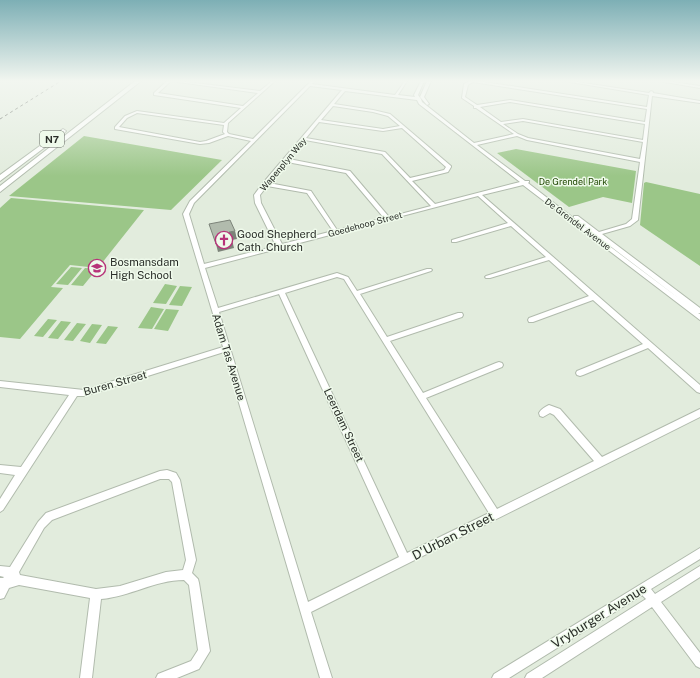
<svg xmlns="http://www.w3.org/2000/svg" width="700" height="678" font-family="'Public Sans',sans-serif">
	<style>
		.green { fill: #9bc688 }
		.lines { fill: none; stroke-linecap: round; stroke-linejoin: round }
		.minor-casing { stroke: #b1bbad; stroke-width: 2 }
		.highway-casing { stroke: #b1bbad; stroke-width: 2 }
		.minor { fill: #fff; fill-rule: evenodd }
		.highway { fill: #fff; fill-rule: evenodd }
		.rail { stroke: #4c514a; stroke-width: 1; stroke-dasharray: 3 3; stroke-linecap: butt }
		.shaded-wall { fill: #7c8379 }
		.building { fill: #b1bbad; stroke: #7c8379 }
		.labels { text-anchor: middle; dominant-baseline: central; stroke-width: 3; stroke-linejoin: round; paint-order: stroke }
		.far-street-label { font-size: 9px; fill: #2a2e29; stroke: #effaeb }
		.far-park-label { font-size: 9px; fill: #204803; stroke: #effaeb }
		.shield { fill: #effaeb; stroke: #656b63; stroke-width: 1 }
		.shield-label { font-size: 10px; font-weight: bold; fill: #2a2e29 }
		.poi-label { font-size: 11px; fill: #2a2e29; stroke: #effaeb; text-anchor: start }
		.street-label { font-size: 11px; fill: #2a2e29; stroke: #effaeb }
		.near-street-label { font-size: 13px; fill: #2a2e29; stroke: #effaeb }
	</style>
	<rect width="100%" height="100%" fill="#e2ecdd"/>
	<path class="green" d="M84 136 222 160 171 210 9 196Z
		M516 149 636 171 632 203 603 197 569 207 497 153Z
		M646 182 700 194V266L640 225 644 183Z
		M11 198 144 210 98 268 70 265 51 287 63 288 20 339 0 337V208Z
		M71 267 82 268 68 285 56 284Z
		M85 268 97 269 83 286 71 285Z
		M165 284 177 286 166 304 153 303Z
		M180 286 192 287 182 306 169 305Z
		M151 307 164 309 152 329 138 328Z
		M166 309 179 310 168 331 154 329Z
		M48 319 57 320 43 337 34 336Z
		M61 321 71 322 58 339 48 338Z
		M77 323 86 324 73 341 64 340Z
		M92 324 102 325 90 343 80 341Z
		M108 326 118 327 106 344 96 343Z"/>
	<g class="lines">
		<defs>
			<path id="minor" d="M167 81H171L158 93 243 106 258 93 171 81H179L260 91 272 81H275L228 123 227 132 229 134 253 139 311 81H315L312 84 395 95 405 81H407L398 95 415 97 414 95 421 81H424L418 95 421 99 422 102 474 143 514 134 476 108H474V106L462 98 464 84 470 81H478L647 107 649 95 564 81H571L649 93 651 91 653 92V93L700 101V103L652 96 638 220 630 226 602 234 700 308V313H698L700 314V320L523 185 482 195 700 385V393L697 392 648 348 583 375 580 376 577 375 576 373 577 371 643 344 593 300 533 322H529L528 320 529 318 589 296 549 260 490 278H486L485 277 486 276 546 257 511 226 456 242H452V240L508 223 478 196 205 268 218 308 337 273 348 277 357 291 427 269H431L432 270 431 271 360 294 387 337 458 313H462L463 315 462 317 390 341 423 393 496 363 499 362 502 363 503 365 502 367 426 398 497 509 594 461 554 415 550 413 543 417 540 416 539 413C541 409 545 407 549 405L560 409 602 457 700 409V417L311 612 332 678H320L224 352 84 396H77L3 510 0 512V499L15 475 0 473V465L21 467 69 395 0 387V381L84 390 223 347 183 214 190 201 251 141 228 136 209 143 200 144 115 129V127L125 116 137 111 224 123 241 108 154 95V93ZM473 82 647 109 645 122 510 100 477 105 465 97 468 85ZM310 86 342 90 263 183 254 195 255 203 276 246 204 264 189 214 194 203ZM345 91 417 100 419 104 520 182 435 204 412 181 448 172 451 167V166L390 114 373 110 334 104ZM510 102 645 124 643 140 523 119 501 122 480 107ZM333 106 373 112 388 116 400 126 383 129 321 120ZM137 113 224 125 223 132 225 134 206 141 200 142 119 127 127 118ZM523 121 643 142 640 159 528 138 518 134 503 124ZM319 122 383 131 402 128 446 167 444 170 410 178 385 152 306 138ZM517 136 527 140 640 162 632 219 626 224 599 232 578 216H574V218L594 234 528 183 529 182V181H525L477 145ZM305 140 382 154 431 206 389 217 350 171 289 159ZM287 162 346 173 384 218 337 230 311 191 269 183ZM267 186 307 193 333 231 282 244 261 203 260 195ZM596 236H597L681 300ZM337 277 344 279 489 513 407 553 285 293ZM279 294 399 557 308 602 219 312Z
				M427 81H431L424 97 429 104 427 105 420 97Z
				M659 81H666L700 86V88Z
				M167 470 176 473 180 480 196 560 192 573 198 579 199 583 210 651 199 669 177 678H156L158 674 191 661 198 650 189 585 184 580C155 580 129 597 101 599L92 678H80L90 598 19 585 9 588 4 598 0 599V578H3L4 577 0 576V566L10 567 38 522 46 513 160 471ZM160 479H169L172 482 186 560 183 570 166 572 120 586 96 589 20 575 19 572 44 528 52 520Z
				M700 548V559L651 589 655 594 700 566V577L661 602 700 653V668L696 666 652 607 542 678H525L527 674 646 599 642 595 509 678H492L494 674Z"/>
			<path id="highway" d="M135 81H141L0 192V186Z
				M63 129 66 131 65 132 0 181V175Z"/>
		</defs>
		<use href="#minor" class="minor-casing"/>
		<use href="#highway" class="highway-casing"/>
		<use href="#minor" class="minor"/>
		<use href="#highway" class="highway"/>
		<path class="rail" d="M0 119 61 81"/>
	</g>
	<path class="shaded-wall" d="M235 231 237 239 232 240 234 248 218 252 216 244 229 232Z"/>
	<path class="building" d="M230 220 235 231 229 232 232 240 216 244 209 224Z"/>
	<linearGradient id="sky" x2="0" y2="1"><stop stop-color="#7dafb5"/><stop offset="0.46" stop-color="#f2f6f0"/><stop offset="1" stop-color="#f2f6f0" stop-opacity="0"/></linearGradient>
	<rect width="700" height="176" fill="url(#sky)"/>
	<defs>
		<symbol id="church-ring" viewBox="-11 -11 22 22"><circle r="9.5" fill="#effaeb" stroke="#b73379" stroke-width="1.5"/><path d="M-1.2-6h2.4v3.5h3.3v2.4h-3.3V6h-2.4V-.1h-3.3v-2.4h3.3Z" fill="#b73379"/></symbol>
		<symbol id="school-ring" viewBox="-11 -11 22 22"><circle r="9.5" fill="#effaeb" stroke="#b73379" stroke-width="1.5"/><path d="M0-5L7-2L0 1L-7-2ZM-4 1L0 2.5L4 1V4Q0 6-4 4Z" fill="#b73379"/></symbol>
	</defs>
	<g fill-rule="evenodd">
		<use href="#church-ring" x="214" y="230" width="20" height="20"/>
		<use href="#school-ring" x="87" y="258" width="20" height="20"/>
	</g>
	<g class="labels">
		<g class="far-street-label">
			<text transform="translate(283 164) rotate(-50)">Wapenplyn Way</text>
			<text transform="translate(365 224) rotate(-15)">Goedehoop Street</text>
			<text transform="translate(578 224) rotate(37)">De Grendel Avenue</text>
		</g>
		<g class="far-park-label">
			<text x="573" y="181">De Grendel Park</text>
		</g>
		<rect class="shield" x="40" y="131" width="24" height="16" rx="3"/>
		<g class="shield-label">
			<text x="52" y="139">N7</text>
		</g>
		<g class="poi-label">
			<text x="237" y="234">Good Shepherd<tspan x="237" dy="13">Cath. Church</tspan></text>
			<text x="110" y="262">Bosmansdam<tspan x="110" dy="13">High School</tspan></text>
		</g>
		<g class="street-label">
			<text transform="translate(229 357) rotate(73)">Adam Tas Avenue</text>
			<text transform="translate(115 383) rotate(-16)">Buren Street</text>
			<text transform="translate(344 425) rotate(65)">Leerdam Street</text>
		</g>
		<g class="near-street-label">
			<text transform="translate(453 536) rotate(-27)">D'Urban Street</text>
			<text transform="translate(599 616) rotate(-32)">Vryburger Avenue</text>
		</g>
	</g>
</svg>
